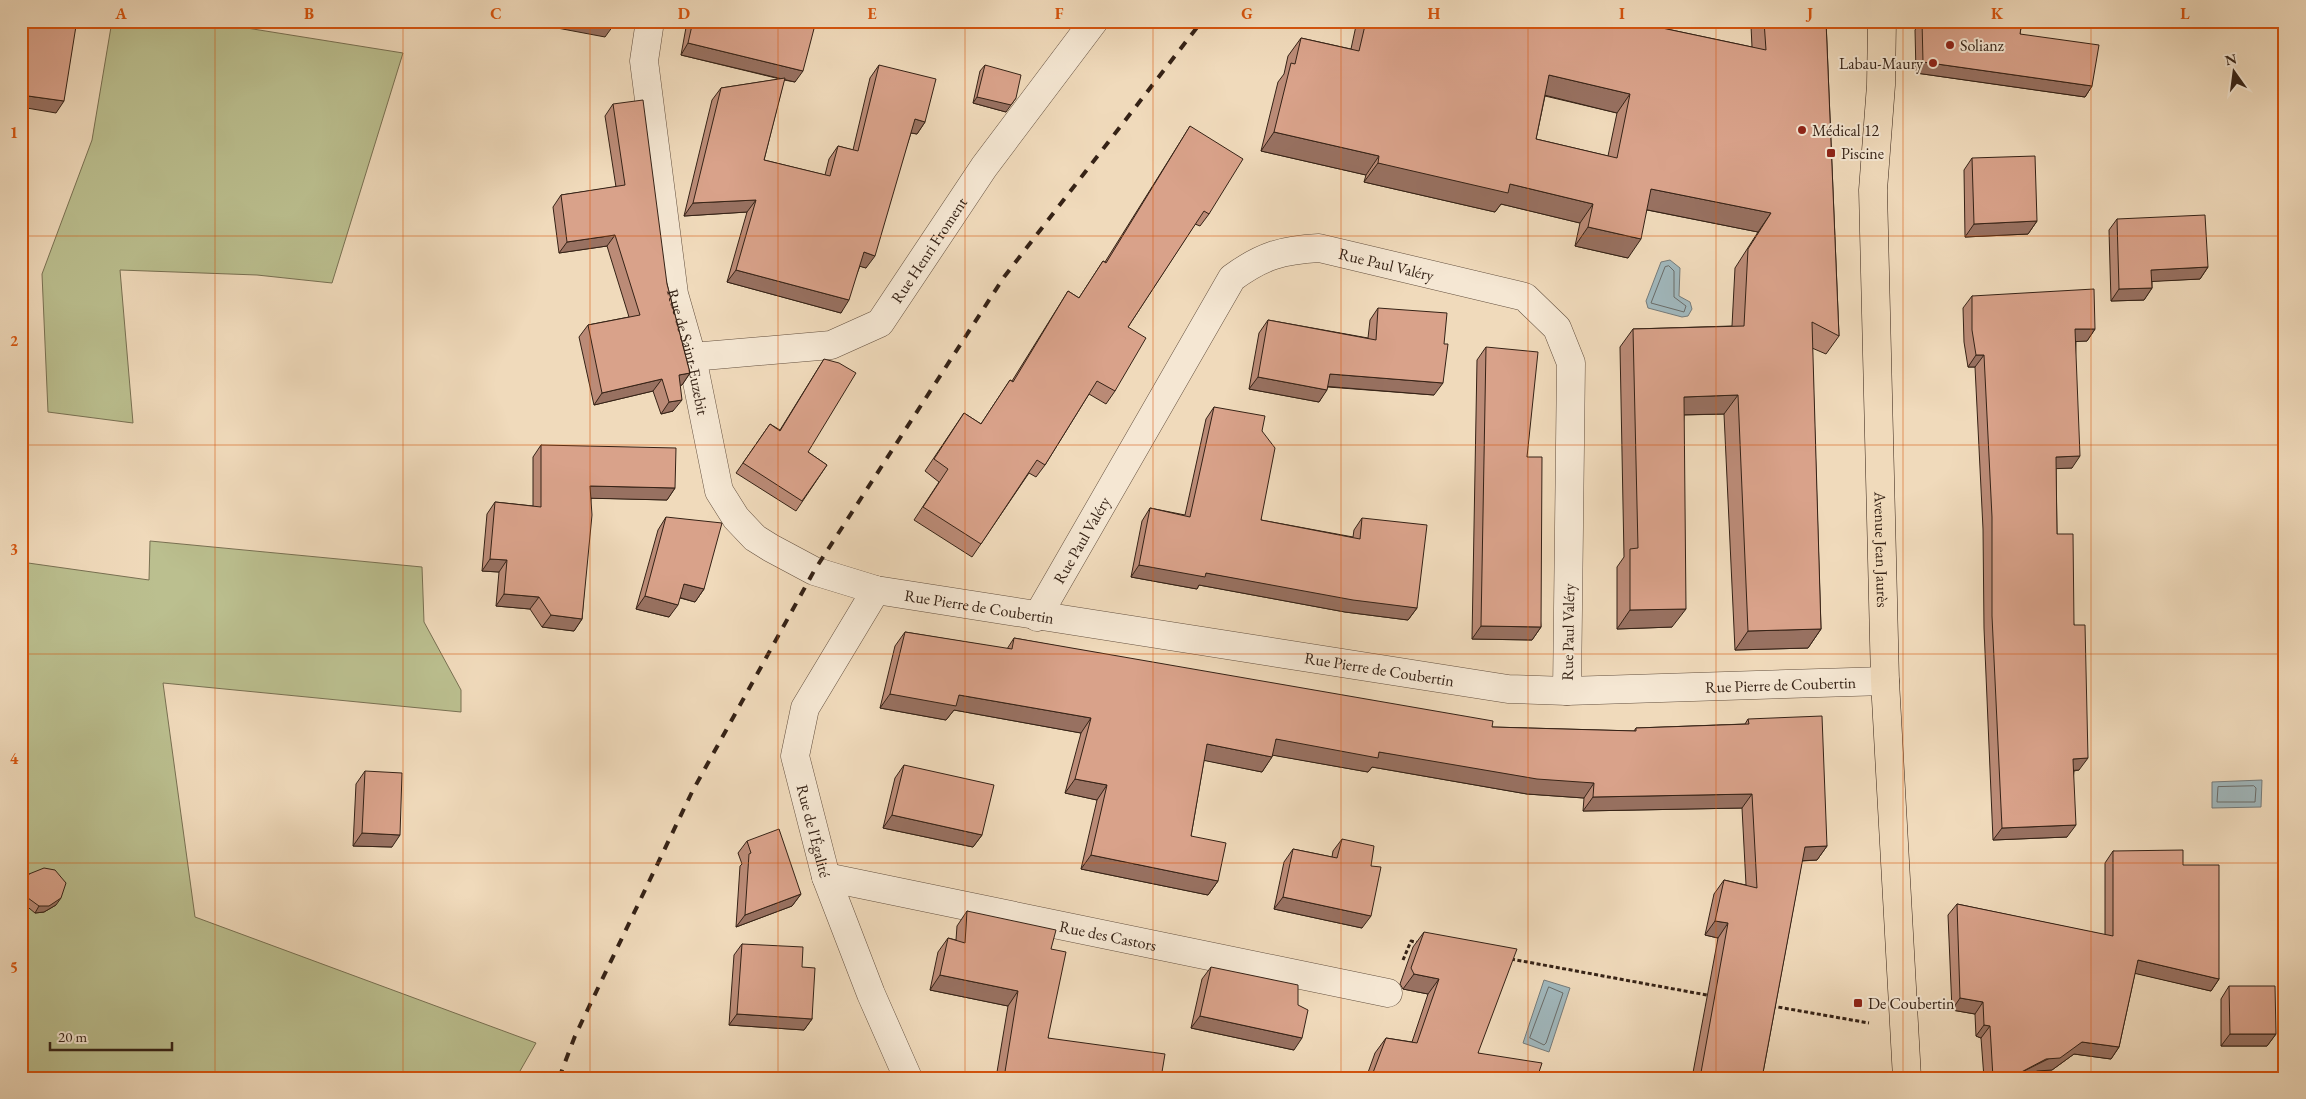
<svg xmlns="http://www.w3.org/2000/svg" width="2306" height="1099" font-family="'EB Garamond',serif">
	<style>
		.green { fill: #bbbf8f; stroke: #787052 }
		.water { fill: #a0b7bc; stroke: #757b7a }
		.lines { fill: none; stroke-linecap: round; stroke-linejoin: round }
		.shore { stroke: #6a6c69; stroke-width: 1 }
		.minor-casing { stroke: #64503f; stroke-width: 29 }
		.major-casing { stroke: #352216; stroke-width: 29 }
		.path { stroke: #352216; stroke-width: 3; stroke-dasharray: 4 2.5; stroke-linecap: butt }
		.minor { stroke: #f5e7d3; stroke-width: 28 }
		.major { stroke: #f0dabb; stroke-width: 28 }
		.rail { stroke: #352216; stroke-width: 4; stroke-dasharray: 9 9; stroke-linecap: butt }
		.wall { fill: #bb8b77; stroke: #352216; fill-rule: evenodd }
		.shaded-wall { fill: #987161; stroke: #352216 }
		.building { fill: #d9a28a; stroke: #352216; fill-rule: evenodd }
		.grid { fill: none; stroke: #d6540d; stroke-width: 1; stroke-opacity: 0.55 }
		.poi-dot { fill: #8f2418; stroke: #f5e7d3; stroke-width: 2 }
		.labels { text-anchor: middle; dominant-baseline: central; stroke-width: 4; stroke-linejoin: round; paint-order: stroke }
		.poi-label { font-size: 16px; fill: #352216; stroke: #f5e7d3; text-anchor: start }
		.street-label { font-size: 16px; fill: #352216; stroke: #f5e7d3 }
		.neatline { fill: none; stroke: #d6540d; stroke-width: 2 }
		.grid-label { font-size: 16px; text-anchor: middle; font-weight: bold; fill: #d6540d }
	</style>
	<rect width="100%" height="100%" fill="#f0dabb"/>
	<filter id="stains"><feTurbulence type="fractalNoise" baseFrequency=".004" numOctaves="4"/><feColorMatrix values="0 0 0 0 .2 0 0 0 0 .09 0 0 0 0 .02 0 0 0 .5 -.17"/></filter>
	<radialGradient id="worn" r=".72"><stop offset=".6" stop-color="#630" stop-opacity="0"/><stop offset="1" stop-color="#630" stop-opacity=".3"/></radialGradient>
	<path class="green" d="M112 21H203L403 53 332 283 257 275 120 270 133 423 48 412 42 274 92 140Z
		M2280 21H2285V134Z
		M150 541 422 567 424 622 461 690V712L163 683 195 917 536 1043 516 1078H21V562L149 580Z"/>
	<path class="water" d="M1670 260 1680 268 1679 296 1690 302 1692 309 1688 316 1682 317 1648 308 1646 301 1661 262Z
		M2262 780 2261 807 2212 808V782Z
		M1544 980 1570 988 1549 1052 1523 1043Z"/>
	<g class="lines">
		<path class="shore" d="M1669 266 1674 271V297L1686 306 1684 312 1651 303 1665 267Z
			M2254 786 2256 788 2255 802H2217L2218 787Z
			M1549 987 1563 993 1546 1043 1544 1045 1530 1038Z"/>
		<defs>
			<g id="minor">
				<path id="s1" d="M650 21 644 61 674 294 692 357 719 491 736 518 755 538 771 548 814 571 876 590 1508 689 1567 691 1885 681"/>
				<path id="s2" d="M692 357 831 345 880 323 984 167 1094 21"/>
				<path id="s3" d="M876 590 805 708 795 756 826 877 871 994 908 1078"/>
				<path id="s4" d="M1037 617 1232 278C1262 256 1282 250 1319 248L1525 297 1557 328 1571 363 1567 691"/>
				<path id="s5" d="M826 877 1388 993"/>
			</g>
			<g id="major">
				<path id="s6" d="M1882 21 1881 85 1873 190 1885 681 1907 1078"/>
			</g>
		</defs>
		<use href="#minor" class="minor-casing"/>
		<use href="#major" class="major-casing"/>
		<path class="path" d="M1511 959 1712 996
			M1403 960 1411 941 1419 943
			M1772 1006 1869 1023"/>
		<use href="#minor" class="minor"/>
		<use href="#major" class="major"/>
		<path class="rail" d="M559 1078 575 1036 692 792 814 571 1004 277 1202 21"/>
	</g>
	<path class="wall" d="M665 21H750L769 26 770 21H816L795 82 784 80 764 160 825 175 829 159 838 146 853 150 870 78 879 65 925 122 917 134 911 133 866 268 860 266 841 313 727 282 747 212 684 216 712 100 721 88 780 79 681 55 687 22 683 28 665 25Z
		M1357 21H1629L1752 47 1751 26 1754 21H1826L1839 336 1826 354 1812 348 1821 629 1808 648 1735 650 1724 414 1684 415 1672 627 1617 629V567L1624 557 1620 347 1633 329 1732 326 1735 268 1758 232 1647 210 1628 258 1575 246 1580 223 1501 204 1495 212 1364 182 1366 175 1261 151 1278 82 1284 74 1288 56 1301 38 1351 49ZM1545 96 1617 113 1608 156 1536 139Z
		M1921 21H1937L1950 23V21H2022L2020 34 2092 86 2085 97 1916 73 1915 30Z
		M985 65 1006 112 973 103 980 71Z
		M613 104 667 284 690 373 682 385H680L673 411 661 414 653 391 594 405 579 337 588 325 629 317 607 246 559 253 553 207 561 195 616 187 605 116Z
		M1190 126 1209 214 1200 226 1195 224 1128 327 1115 391 1106 404 1089 394 1045 465 1036 477 1029 473 972 557 914 520 939 482 925 471 964 413 981 424 1010 380 1012 381 1060 304 1068 291 1079 298 1103 261 1105 262 1182 139Z
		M1972 158 2037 221 2028 234 1965 237 1964 170Z
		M2117 219 2208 267 2200 279 2152 281V288L2144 300 2111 301 2109 230Z
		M1972 296 2095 329 2087 341H2076L2072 468H2056L2057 534 2074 625 2079 770 2074 771 2067 837 1993 840 1984 628 1983 529 1975 367H1968L1964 342 1963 308Z
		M1378 308 1434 395 1328 387 1319 402 1249 389 1259 333 1268 320 1368 338 1370 320Z
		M1486 347 1527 457 1541 627 1532 640 1472 639 1477 360Z
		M824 359 808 452 827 465 796 511 736 473 770 424 780 430Z
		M1214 407 1262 431 1261 520 1353 537 1354 530 1362 518 1417 608 1408 620 1345 612 1199 585 1197 589 1131 577 1142 521 1150 508 1185 515 1206 419Z
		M541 445 675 488 667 500 591 498 582 619 574 631 542 627 530 609 496 606 499 572 482 571 487 514 495 502 533 506V457Z
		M666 517 704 589 695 602 680 598 669 617 636 609 658 530Z
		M905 632 1007 649 1014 638 1492 727 1634 731 1636 728 1745 724 1748 719 1827 846 1817 860 1802 861 1762 1078H1692L1718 938 1705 935 1714 894 1724 880 1746 885 1742 808 1583 811 1584 798 1527 794 1372 767 1368 772 1273 755 1262 772 1204 760 1191 836 1218 881 1208 895 1081 869 1097 800 1065 793 1081 733 954 710 946 720 880 708 895 646Z
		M904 765 982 835 973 847 883 828 895 778Z
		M365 771 392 847 353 846 356 784Z
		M1342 839 1371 866 1362 928 1274 909 1284 862 1293 849 1332 857 1333 851Z
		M747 841 801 894 792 906 736 927 740 866 742 864 738 853Z
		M2113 851 2183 865 2219 979 2211 991 2135 973 2119 1047 2111 1059 2074 1054 2052 1070 2037 1071 2025 1078H1984L1981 1038 1976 1036 1975 1014 1952 1010 1948 915 1957 904 2105 935V863Z
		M29 874 56 905 44 912 35 913 24 904 21 895V891L25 881Z
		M967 911 1051 949 1048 1038 1161 1078H996L1008 1006 930 990 938 952 948 938 956 940 957 926Z
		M1424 932 1478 1053 1537 1078H1366L1375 1053 1386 1038 1412 1042 1428 994 1403 989 1400 984 1413 947Z
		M742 944 802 967 812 1019 804 1030 729 1025 734 955Z
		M1211 967 1294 1050 1191 1028 1202 979Z
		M2229 986 2276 1034 2267 1046H2221V999Z"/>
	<path class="shaded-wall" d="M538 21H590L613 26 605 37 536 24Z
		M668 21H688L683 28 665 25Z
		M688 43 803 71 795 82 681 55Z
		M1923 62 2092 86 2085 97 1916 73Z
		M1549 75 1630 94 1617 113 1536 93Z
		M21 95 64 101 56 113 21 107Z
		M977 97 1016 98 1006 112 973 103Z
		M915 119 925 122 917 134 906 132Z
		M1274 132 1379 156 1366 175 1261 151Z
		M1378 163 1510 184 1593 204 1580 223 1501 204 1495 212 1364 182Z
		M1651 189 1771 213 1758 232 1638 208Z
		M756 200 747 212 684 216 693 203Z
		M2037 221 2028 234 1965 237 1974 224Z
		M1588 227 1641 239 1628 258 1575 246Z
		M615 235 607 246 559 253 567 242Z
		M864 252 875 256 866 268 855 265Z
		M2208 267 2200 279 2143 282 2151 270Z
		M736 270 849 300 841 313 727 282Z
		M2152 288 2144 300 2111 301 2119 289Z
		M2075 329H2095L2087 341 2067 342Z
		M1976 355H1984L1975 367H1968Z
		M690 373 682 385 671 387 679 375Z
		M1330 374 1443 383 1434 395 1322 386Z
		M1258 377 1327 390 1319 402 1249 389Z
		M662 379 653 391 594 405 602 393Z
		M1738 395 1724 414 1671 415 1684 397Z
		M682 400 673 411 661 414 669 402Z
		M2080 456 2072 468 2047 469 2056 457Z
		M590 486 675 488 667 500 581 498Z
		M490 559 507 560 499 572 482 571Z
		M1139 565 1206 573 1417 608 1408 620 1345 612 1199 585 1197 589 1131 577Z
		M684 584 704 589 695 602 675 596Z
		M504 594 539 597 530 609 496 606Z
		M645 596 678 605 669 617 636 609Z
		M1686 609 1672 627 1617 629 1630 610Z
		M551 615 582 619 574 631 542 627Z
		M1481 626 1541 627 1532 640 1472 639Z
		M1821 629 1808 648 1735 650 1748 631Z
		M890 694 959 695 1091 718 1081 733 954 710 946 720 880 708Z
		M1276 739 1379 752 1594 783 1584 798 1527 794 1372 767 1368 772 1266 754Z
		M1207 744 1272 757 1262 772 1197 759Z
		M2088 758 2079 770 2065 771 2073 759Z
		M1075 779 1107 785 1097 800 1065 793Z
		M1752 794 1742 808 1583 811 1593 797Z
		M892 815 982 835 973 847 883 828Z
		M2076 825 2067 837 1993 840 2002 828Z
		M362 833 400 835 392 847 353 846Z
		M1827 846 1817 860 1795 861 1805 847Z
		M1091 855 1218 881 1208 895 1081 869Z
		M801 894 792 906 736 927 745 915Z
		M1283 897 1371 916 1362 928 1274 909Z
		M61 898 56 905 44 912 35 913 39 906Z
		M1715 921 1728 923 1718 938 1705 935Z
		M2138 960 2219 979 2211 991 2129 972Z
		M1414 974 1439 979 1428 994 1403 989Z
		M940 975 1018 991 1008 1006 930 990Z
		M1960 998 1983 1002 1975 1014 1952 1010Z
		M737 1014 812 1019 804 1030 729 1025Z
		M1200 1016 1302 1038 1294 1050 1191 1028Z
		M1984 1025 1990 1026 1981 1038 1976 1036Z
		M2230 1034H2276L2267 1046H2221Z
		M2082 1042 2119 1047 2111 1059 2074 1054 2052 1070 2037 1071 2025 1078H2010Z"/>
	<path class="building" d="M21 21H41L76 26 64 101 21 95Z
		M590 21H614L613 26Z
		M693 21H750L773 27 775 21H816L803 71 688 43Z
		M1366 21H1629L1766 50 1764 21H1826L1839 336 1812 322 1821 629 1748 631 1738 395 1684 397 1686 609 1630 610V549L1638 548 1633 329 1744 326 1748 249 1771 213 1651 189 1641 239 1588 227 1593 204 1510 184 1508 193 1378 163 1379 156 1274 132 1291 63 1295 64 1301 38 1359 51ZM1549 75 1630 94 1617 158 1536 139Z
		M1922 21H1937L1956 24V21H2022L2020 34 2099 45 2092 86 1923 62Z
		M879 65 936 79 925 122 915 119 875 256 864 252 849 300 736 270 756 200 693 203 721 88 785 78 764 160 830 176 838 146 858 151Z
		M985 65 1021 75 1016 98 1011 105 977 97Z
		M643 100 667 284 690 373 679 375 682 400 669 402 662 379 602 393 588 325 640 315 615 235 567 242 561 195 625 185 613 104Z
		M1190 126 1243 159 1209 214 1204 211 1128 327 1146 338 1115 391 1097 381 1045 465 1037 460 981 544 923 507 948 469 934 459 964 413 981 424 1010 380 1013 382 1068 291 1079 298 1103 261 1106 263Z
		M2035 156 2037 221 1974 224 1972 158Z
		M2205 215 2208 267 2151 270 2152 288 2119 289 2117 219Z
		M2094 289 2095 329H2075L2080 456 2056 457 2057 534H2073L2074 625H2085L2088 758 2073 759 2076 825 2002 828 1992 616V517L1984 355H1976L1972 330V296Z
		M1378 308 1447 313 1444 344H1448L1443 383 1330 374 1327 390 1258 377 1268 320 1376 340Z
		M1486 347 1538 352 1527 457H1542L1541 627 1481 626Z
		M824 359 839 363 856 373 808 452 827 465 802 501 743 463 770 424 780 431Z
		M1214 407 1265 416 1262 431 1275 448 1261 520 1360 539 1362 518 1427 525 1417 608 1353 600 1206 573 1205 577 1139 565 1150 508 1190 517Z
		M541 445 676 448 675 488 590 486 592 515 582 619 551 615 539 597 504 594 507 560 490 559 495 502 541 507Z
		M666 517 722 523 704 589 684 584 678 605 645 596Z
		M905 632 1012 649 1014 638 1493 721 1492 727 1636 731V728L1749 724 1748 719 1822 716 1827 846 1805 847 1762 1078H1700L1728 923 1715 921 1724 880 1757 888 1752 794 1593 797 1594 783 1537 779 1379 752 1378 758 1276 739 1272 757 1207 744 1191 836 1226 843 1218 881 1091 855 1107 785 1075 779 1091 718 959 695 956 706 890 694Z
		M904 765 994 785 982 835 892 815Z
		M365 771 402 773 400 835 362 833Z
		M779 829 801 894 745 915 749 854 751 853 747 841Z
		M1342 839 1374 846 1371 866 1381 867 1371 916 1283 897 1293 849 1337 858Z
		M2183 850V865H2219V979L2138 960 2119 1047 2082 1042 2060 1058 2046 1059 2010 1078H1993L1990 1026 1984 1025 1983 1002 1960 998 1957 904 2113 936V851Z
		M44 868 55 870 66 883 61 898 49 906H39L28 898 25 886 29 874Z
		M967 911 1056 930 1051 949 1066 952 1048 1038 1165 1054 1161 1078H1004L1018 991 940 975 948 938 965 943Z
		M1424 932 1517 949 1478 1053 1542 1063 1537 1078H1371L1386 1038 1417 1043 1439 979 1414 974 1411 968Z
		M742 944 803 947 802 967 815 968 812 1019 737 1014Z
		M1211 967 1298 985V1005L1308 1010 1302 1038 1200 1016Z
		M2229 986H2275L2276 1034H2230Z
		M1607 1074 1626 1078H1606Z"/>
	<path class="grid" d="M215 21V1078M403 21V1078M590 21V1078M778 21V1078M965 21V1078M1153 21V1078M1341 21V1078M1528 21V1078M1716 21V1078M1903 21V1078M2091 21V1078M21 236H2285M21 445H2285M21 654H2285M21 863H2285"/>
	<g class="poi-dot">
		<circle cx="1950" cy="45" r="5"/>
		<circle cx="1933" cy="63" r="5"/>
		<circle cx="1802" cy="130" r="5"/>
		<rect x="1826" y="148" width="10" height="10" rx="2.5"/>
		<rect x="1853" y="998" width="10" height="10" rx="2.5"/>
	</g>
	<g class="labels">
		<g class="poi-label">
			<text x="1960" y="45">Solianz</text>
			<text x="1923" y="63" text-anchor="end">Labau-Maury</text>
			<text x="1812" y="130">Médical 12</text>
			<text x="1841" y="153">Piscine</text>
			<text x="1868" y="1003">De Coubertin</text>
		</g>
		<g class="street-label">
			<text stroke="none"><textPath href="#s2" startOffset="281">Rue Henri Froment</textPath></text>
			<text stroke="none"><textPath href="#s4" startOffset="554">Rue Paul Valéry</textPath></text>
			<text stroke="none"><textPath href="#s1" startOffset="335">Rue de Saint-Euzebit</textPath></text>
			<text stroke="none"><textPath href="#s4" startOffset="89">Rue Paul Valéry</textPath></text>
			<text stroke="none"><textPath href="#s6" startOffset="529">Avenue Jean Jaurès</textPath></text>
			<text stroke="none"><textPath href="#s1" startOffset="774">Rue Pierre de Coubertin</textPath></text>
			<text transform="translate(1568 632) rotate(-89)">Rue Paul Valéry</text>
			<text stroke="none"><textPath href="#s1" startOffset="1179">Rue Pierre de Coubertin</textPath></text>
			<text stroke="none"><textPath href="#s1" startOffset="1582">Rue Pierre de Coubertin</textPath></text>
			<text stroke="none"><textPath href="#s3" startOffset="264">Rue de l'Égalité</textPath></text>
			<text stroke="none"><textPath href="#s5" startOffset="288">Rue des Castors</textPath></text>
		</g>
	</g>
	<rect width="2306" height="1099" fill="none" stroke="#f0dabb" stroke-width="55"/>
	<g transform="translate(2234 72) rotate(346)" stroke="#f5e7d3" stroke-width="4" paint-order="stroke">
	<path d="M0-4L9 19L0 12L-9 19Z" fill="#352216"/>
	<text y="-8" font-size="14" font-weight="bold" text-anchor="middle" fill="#352216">N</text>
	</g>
	<path d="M50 1042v8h122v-8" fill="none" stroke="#352216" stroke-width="2.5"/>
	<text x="58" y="1042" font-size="15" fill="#352216" stroke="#f5e7d3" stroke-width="4" paint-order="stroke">20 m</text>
	<rect x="28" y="28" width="2250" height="1044" class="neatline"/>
	<g class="grid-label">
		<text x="121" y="19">A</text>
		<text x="309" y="19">B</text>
		<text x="496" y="19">C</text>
		<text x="684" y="19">D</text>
		<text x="872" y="19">E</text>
		<text x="1059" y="19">F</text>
		<text x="1247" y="19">G</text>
		<text x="1434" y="19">H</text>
		<text x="1622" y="19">I</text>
		<text x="1810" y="19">J</text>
		<text x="1997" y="19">K</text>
		<text x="2185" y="19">L</text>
		<text x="14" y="138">1</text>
		<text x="14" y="346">2</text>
		<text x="14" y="555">3</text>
		<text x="14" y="764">4</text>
		<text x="14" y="973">5</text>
	</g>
	<rect width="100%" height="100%" filter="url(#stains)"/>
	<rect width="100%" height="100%" fill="url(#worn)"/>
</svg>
